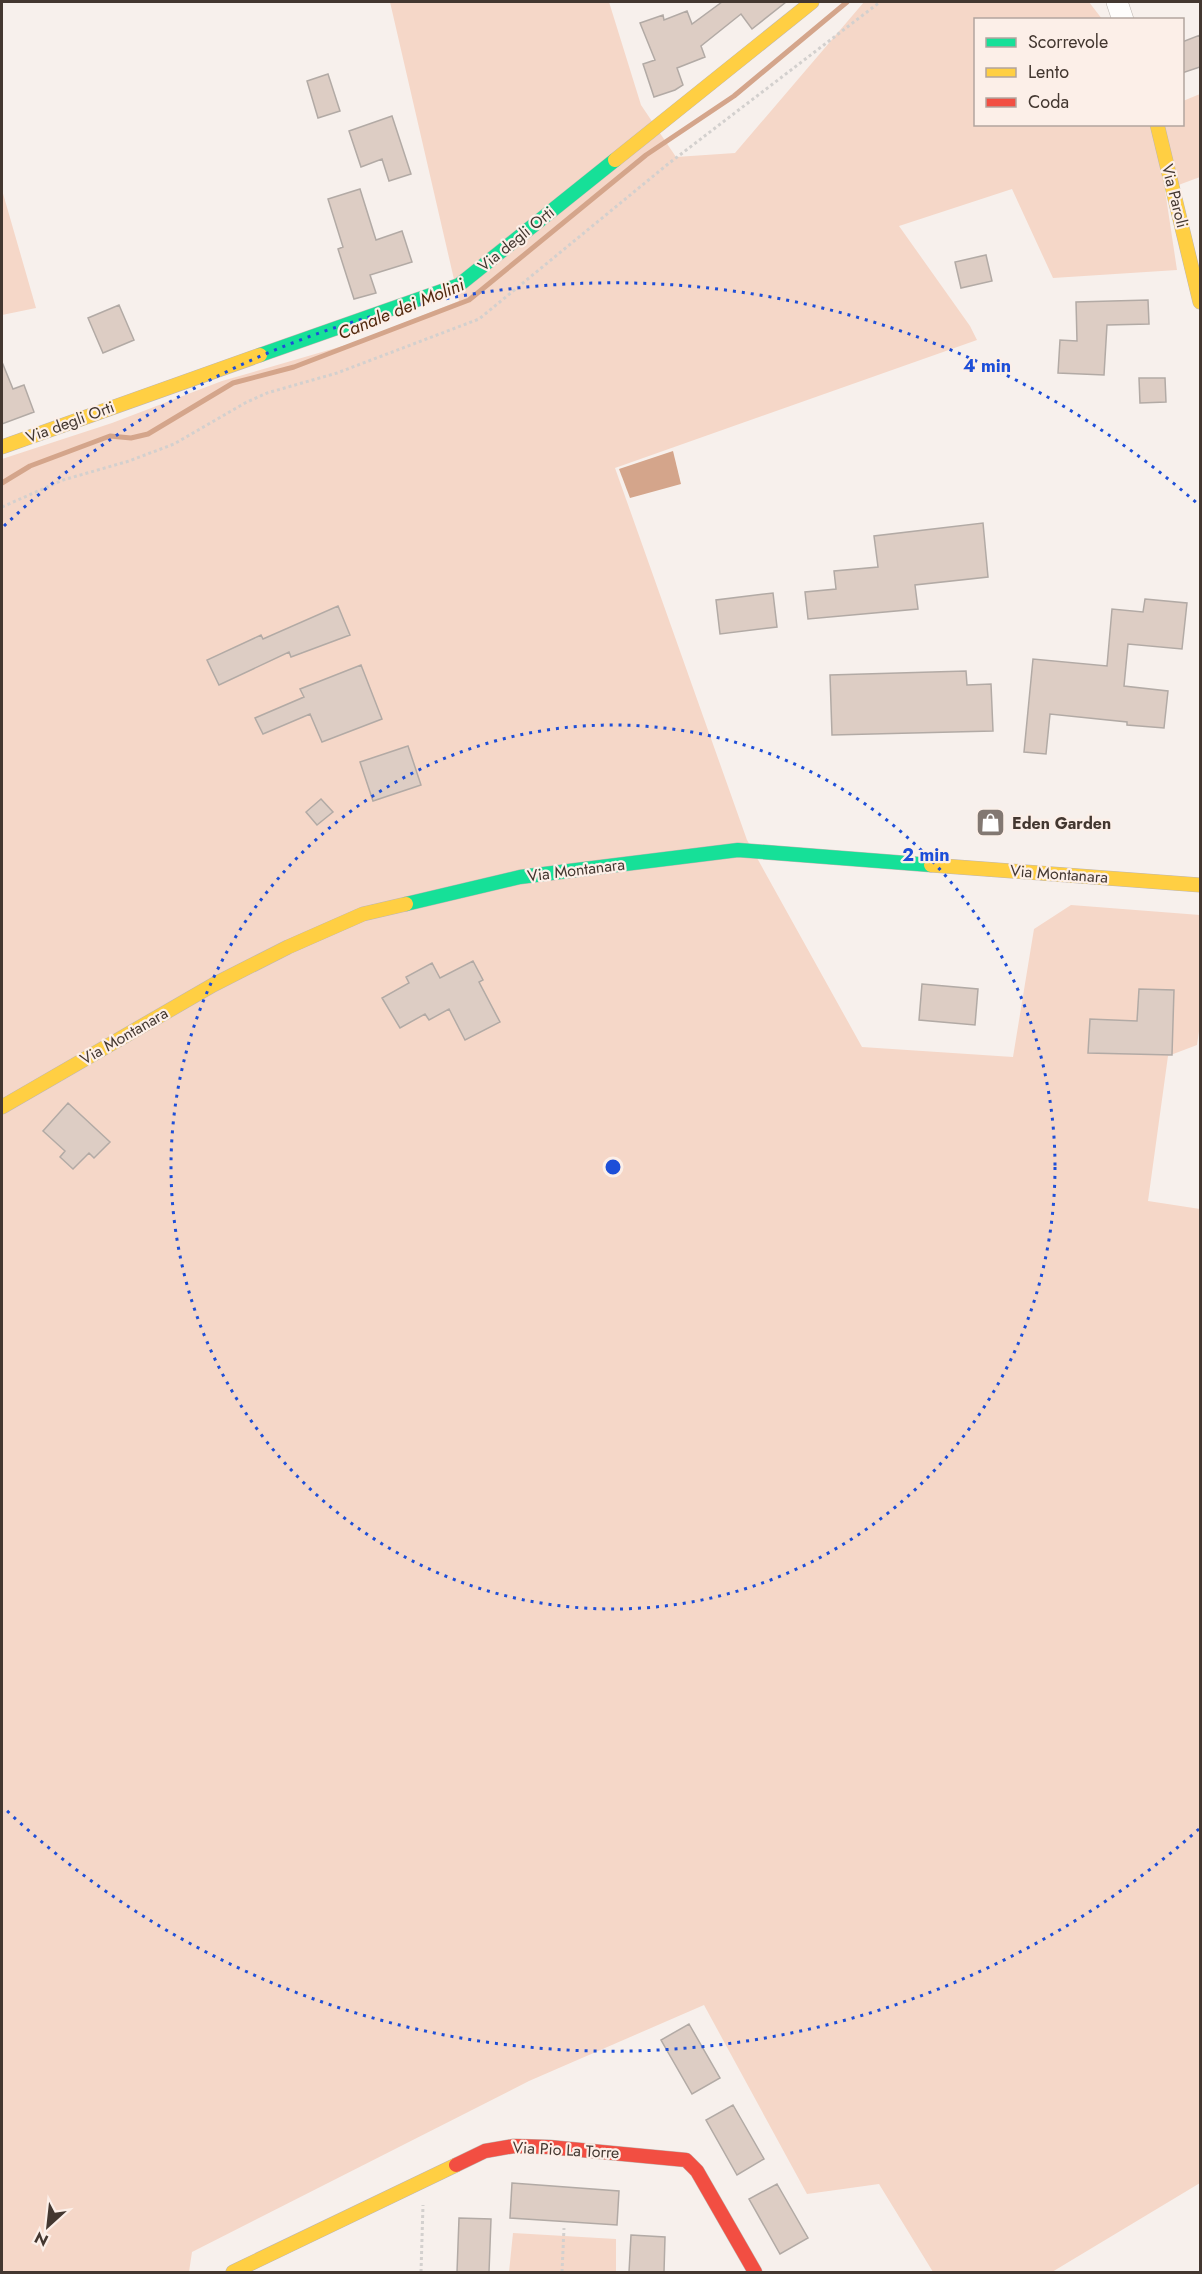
<svg xmlns="http://www.w3.org/2000/svg" width="1202" height="2274" font-family="Jost,sans-serif">
	<style>
		.green { fill: #f5d7c8 }
		.water { fill: #d4a58b }
		.lines { fill: none; stroke-linecap: round; stroke-linejoin: round }
		.stream { stroke: #d4a58b; stroke-width: 5 }
		.building { fill: #ddcdc4; stroke: #b2aaa5; stroke-width: 1.5 }
		.street-casing { stroke: #beb6b1; stroke-width: 22 }
		.fast-casing { stroke: #beb6b1; stroke-width: 15 }
		.slow-casing { stroke: #beb6b1; stroke-width: 15 }
		.jam-casing { stroke: #beb6b1; stroke-width: 15 }
		.path { stroke: #d3d0ce; stroke-width: 3; stroke-dasharray: 3 3; stroke-linecap: butt }
		.street { stroke: #fefdfc; stroke-width: 21 }
		.fast { stroke: #16e098; stroke-width: 14 }
		.slow { stroke: #ffcf43; stroke-width: 14 }
		.jam { stroke: #f24e42; stroke-width: 14 }
		.ring { fill: none; stroke: #1d4ed8; stroke-width: 3; stroke-dasharray: 3 6 }
		.labels { text-anchor: middle; dominant-baseline: central; stroke-width: 4.5; stroke-linejoin: round; paint-order: stroke }
		.street-label { font-size: 16px; fill: #433730; stroke: #fcefe8 }
		.poi-label { font-size: 16px; font-weight: bold; fill: #433730; stroke: #fcefe8; text-anchor: start }
		.water-label { font-size: 18px; font-style: italic; fill: #51270c; stroke: #fcefe8 }
		.centre { fill: #1d4ed8; stroke: #fcefe8; stroke-width: 3 }
		.ring-label { font-size: 18px; text-anchor: middle; font-weight: bold; fill: #1d4ed8; stroke: #fcefe8; stroke-width: 4.5; stroke-linejoin: round; paint-order: stroke }
	</style>
	<rect width="100%" height="100%" fill="#f7f0ec"/>
	<path class="green" d="M390 2H609L641 105 676 157 735 153 864 2H1089L1102 19 976 20V124H1182L1183 101 1200 94V177L1165 190 1177 270 1053 278 1012 189 899 226 970 326 977 340 615 468 747 840 862 1047 1013 1057 1034 929 1071 905 1200 915V1024L1197 1045 1168 1056 1148 1201 1200 1209V2183L1052 2272H933L879 2184 807 2194 704 2005 529 2081 192 2252 189 2272H2V459L112 423 222 381 353 343 459 301Z
		M2 190 36 308 2 315Z
		M513 2233 616 2239V2272H509Z"/>
	<path class="water" d="M673 451 681 484 630 498 619 469Z"/>
	<g class="lines">
		<path class="stream" d="M2 483 30 466 110 436 131 438 148 434 233 383 294 367 469 300 646 155 734 96 847 2"/>
	</g>
	<path class="building" d="M722 2H786L752 29 741 14 701 46 705 57 677 68 683 85 675 90 654 97 643 64 655 60 640 23 663 15 664 20 687 11 692 24Z
		M1200 35V67L1182 73V42Z
		M328 74 340 111 318 118 307 81Z
		M392 116 411 174 389 181 382 159 361 167 349 131Z
		M360 189 376 240 402 231 412 262 370 275 376 293 354 299 338 249 343 247 328 199Z
		M986 255 992 281 961 288 955 262Z
		M1148 300 1149 324 1107 325 1104 375 1058 373 1060 340 1077 341 1076 302Z
		M119 305 134 340 103 353 88 318Z
		M2 362 13 389 24 385 34 412 2 424Z
		M1139 378H1165L1166 402 1140 403Z
		M983 523 988 577 915 585 918 609 808 619 805 592 836 589 834 571 878 567 874 536Z
		M773 593 777 627 720 634 716 600Z
		M1145 599 1187 603 1182 649 1128 644 1124 686 1168 691 1164 728 1127 725V722L1050 714 1046 754 1024 752 1033 659 1107 666 1112 609 1143 612Z
		M338 606 350 635 291 657 289 652 219 685 207 660 261 635 263 639Z
		M361 665 382 719 322 742 310 714 263 734 255 718 304 697 300 689Z
		M966 671 967 685 991 684 993 731 832 735 830 675Z
		M408 746 421 785 373 801 360 762Z
		M321 799 333 812 317 825 306 812Z
		M473 961 483 980 479 982 500 1022 465 1040 449 1009 429 1020 425 1014 400 1028 382 998 409 983 406 977 432 963 440 978Z
		M922 984 978 989 975 1025 919 1020Z
		M1139 989 1174 990 1172 1055 1088 1053 1090 1019 1137 1021Z
		M68 1103 110 1142 94 1158 89 1153 73 1169 60 1157 65 1151 43 1131Z
		M689 2024 720 2078 692 2094 661 2040Z
		M733 2105 764 2159 737 2175 706 2120Z
		M512 2183 619 2191 617 2225 510 2218Z
		M777 2184 808 2238 780 2254 749 2199Z
		M459 2218 491 2219 489 2272H457Z
		M631 2235 665 2237 664 2272H629Z"/>
	<g class="lines">
		<defs>
			<path id="street" d="M1117 2 1123 20"/>
			<path id="fast" d="M260 355 459 285 615 160
				M406 904 520 877 738 850 931 865"/>
			<path id="slow" d="M1157 124 1200 302
				M615 160 812 2
				M2 447 260 355
				M931 865 1200 885
				M2 1107 213 985 288 947 363 914 406 904
				M233 2272 456 2165"/>
			<path id="jam" d="M456 2165 485 2151 514 2146 549 2147 686 2160 697 2171 755 2272"/>
		</defs>
		<use href="#street" class="street-casing"/>
		<use href="#fast" class="fast-casing"/>
		<use href="#slow" class="slow-casing"/>
		<use href="#jam" class="jam-casing"/>
		<path class="path" d="M2 507 63 480 129 461 174 444 245 403 267 393 337 373 479 319 668 164 880 2
			M421 2272 423 2205
			M562 2272 564 2228"/>
		<use href="#street" class="street"/>
		<use href="#fast" class="fast"/>
		<use href="#slow" class="slow"/>
		<use href="#jam" class="jam"/>
	</g>
	<g class="ring">
		<circle cx="613" cy="1167" r="442"/>
		<path d="M1199 1829A884 884 0 0 1 4 1808M4 526A884 884 0 0 1 1199 505"/>
	</g>
	<defs>
		<symbol id="shop-square" viewBox="-11 -11 22 22"><rect x="-9" y="-9" width="18" height="18" rx="4" fill="#827872" stroke="#fcefe8"/><path d="M-5-2.5h2.3a2.7 3.5 0 0 1 5.4 0H5L5.5 6h-11ZM-1.5-2.5h3a1.5 2.3 0 0 0-3 0Z" fill="#fff"/></symbol>
	</defs>
	<g fill-rule="evenodd">
		<use href="#shop-square" x="974" y="806" width="33" height="33"/>
	</g>
	<g class="labels">
		<g class="street-label">
			<text transform="translate(1175 196) rotate(76)">Via Paroli</text>
			<text transform="translate(516 239) rotate(-39)">Via degli Orti</text>
			<text transform="translate(70 422) rotate(-20)">Via degli Orti</text>
			<text transform="translate(576 870) rotate(-7)">Via Montanara</text>
			<text transform="translate(1059 874) rotate(4)">Via Montanara</text>
			<text transform="translate(124 1036) rotate(-30)">Via Montanara</text>
			<text transform="translate(566 2150) rotate(3)">Via Pio La Torre</text>
		</g>
		<g class="poi-label">
			<text x="1012" y="823">Eden Garden</text>
		</g>
		<g class="water-label">
			<text transform="translate(401 309) rotate(-22)">Canale dei Molini</text>
		</g>
	</g>
	<circle cx="613" cy="1167" r="9" class="centre"/>
	<g class="ring-label">
		<text x="987" y="372">4 min</text>
		<text x="926" y="861">2 min</text>
	</g>
	<rect width="1202" height="2274" fill="none" stroke="#433730" stroke-width="6"/>
	<rect x="974" y="18" width="210" height="108" fill="#fcefe8" stroke="#b2a59e" stroke-width="1.5"/>
	<rect x="986" y="38" width="30" height="9" fill="#16e098" stroke="#b2a59e" stroke-width="1.5"/>
	<text x="1028" y="48" font-size="18" fill="#433730">Scorrevole</text>
	<rect x="986" y="68" width="30" height="9" fill="#ffcf43" stroke="#b2a59e" stroke-width="1.5"/>
	<text x="1028" y="78" font-size="18" fill="#433730">Lento</text>
	<rect x="986" y="98" width="30" height="9" fill="#f24e42" stroke="#b2a59e" stroke-width="1.5"/>
	<text x="1028" y="108" font-size="18" fill="#433730">Coda</text>
	<g transform="translate(48 2226) rotate(207)" stroke="#fcefe8" stroke-width="4.5" paint-order="stroke">
	<path d="M0-4.5L10 22L0 15L-10 22Z" fill="#433730"/>
	<text y="-9" font-size="16" font-weight="bold" text-anchor="middle" fill="#433730">N</text>
	</g>
</svg>
